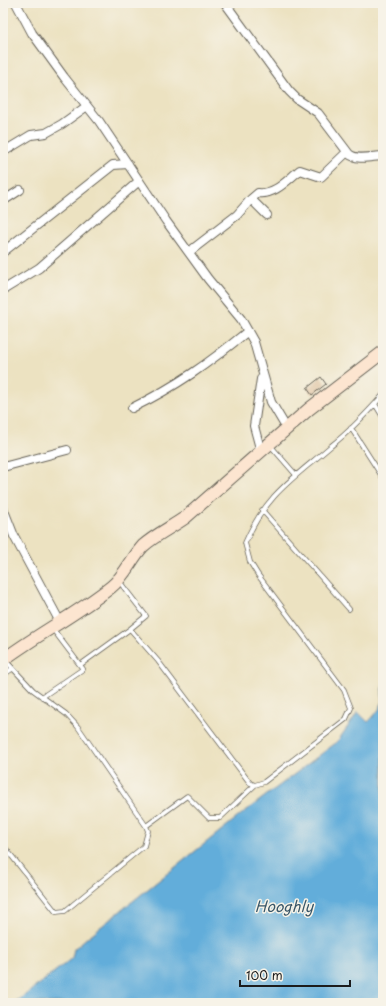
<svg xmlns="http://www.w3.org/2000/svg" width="386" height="1006" font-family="'Playpen Sans',sans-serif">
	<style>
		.water { fill: #62adda; stroke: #3f647b }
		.building { fill: #d4ad81 }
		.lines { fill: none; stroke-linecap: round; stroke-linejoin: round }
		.lane-casing { stroke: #656156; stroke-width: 5.5 }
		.street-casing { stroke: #656156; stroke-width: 10 }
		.secondary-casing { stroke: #656156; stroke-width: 14 }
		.lane { stroke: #fff; stroke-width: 4 }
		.street { stroke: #fff; stroke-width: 8 }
		.secondary { stroke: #fce5d0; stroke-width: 12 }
		.labels { text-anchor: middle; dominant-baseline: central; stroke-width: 3; stroke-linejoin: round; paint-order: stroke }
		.water-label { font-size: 15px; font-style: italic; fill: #385668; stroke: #f7f3e8 }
	</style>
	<rect width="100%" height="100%" fill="#f7f3e8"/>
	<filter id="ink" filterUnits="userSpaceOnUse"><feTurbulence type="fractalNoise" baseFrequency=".025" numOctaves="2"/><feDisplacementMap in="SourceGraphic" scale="8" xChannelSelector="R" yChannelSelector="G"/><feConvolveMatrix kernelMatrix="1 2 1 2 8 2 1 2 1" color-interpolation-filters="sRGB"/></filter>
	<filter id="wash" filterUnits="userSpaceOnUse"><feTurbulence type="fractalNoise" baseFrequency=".012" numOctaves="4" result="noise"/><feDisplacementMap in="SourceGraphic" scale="16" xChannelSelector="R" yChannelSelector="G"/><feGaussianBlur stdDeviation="0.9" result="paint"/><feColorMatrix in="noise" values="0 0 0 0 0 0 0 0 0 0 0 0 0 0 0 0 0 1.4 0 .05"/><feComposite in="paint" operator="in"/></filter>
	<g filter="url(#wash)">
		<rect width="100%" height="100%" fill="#ece2c1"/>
		<path class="water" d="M383 685V1003H15L72 958 74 949 83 941 243 813 337 742 358 712 368 722C373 717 382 708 382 701 383 695 381 691 383 685Z"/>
		<g id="blocks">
			<path class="building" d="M321 377 326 384 312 395 307 388Z"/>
		</g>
	</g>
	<g filter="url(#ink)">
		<use href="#blocks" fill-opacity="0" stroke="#656156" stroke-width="1"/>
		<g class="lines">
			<defs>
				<path id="lane" d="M375 404 383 417
					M351 428 383 478
					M270 445 296 475
					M262 510 349 609
					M119 581 146 616 130 629 158 661 250 783 255 785 264 782 346 719 351 708 344 690 258 575 250 562 245 543C266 494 293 479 331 446 350 431 367 413 383 395
					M5 660 33 690 66 714 78 727 146 826 187 796 209 818H220L255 785
					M80 665 130 629
					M3 675 12 669
					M42 697 83 669 52 628
					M3 845 56 912 65 911 144 846 148 831 146 826"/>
				<path id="street" d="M16 3 32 33 64 77 99 121 166 221 208 279 241 319 254 342 271 402 287 429
					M225 3 289 91 297 99 318 113 349 154C357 161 373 156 383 156
					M3 152 31 135 46 133 62 124 87 106
					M3 201 20 190
					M267 215 251 199 258 193C275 195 287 180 300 170L321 177 347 152
					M3 252 113 165 128 164
					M189 252 237 215 251 199
					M3 290 39 268 139 181
					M261 379 254 426 261 452
					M132 408C177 386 209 363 248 331
					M3 467 67 450
					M3 508 14 536 60 622"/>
				<path id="secondary" d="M3 660C38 634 77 614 111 587 125 576 131 559 143 546 155 535 172 527 186 517L309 409 383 352"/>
			</defs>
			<use href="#lane" class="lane-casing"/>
			<use href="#street" class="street-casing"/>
			<use href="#secondary" class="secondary-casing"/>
			<use href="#lane" class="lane"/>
			<use href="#street" class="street"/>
			<use href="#secondary" class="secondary"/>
		</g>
	</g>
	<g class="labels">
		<g class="water-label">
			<text x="284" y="905">Hooghly</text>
		</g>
	</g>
	<rect width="386" height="1006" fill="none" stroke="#f7f3e8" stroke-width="16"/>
	<path d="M240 980v6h110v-6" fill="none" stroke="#1c1c1c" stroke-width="2"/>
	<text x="246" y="980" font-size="12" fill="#1c1c1c" stroke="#f7f3e8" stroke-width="3" paint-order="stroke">100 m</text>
</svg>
